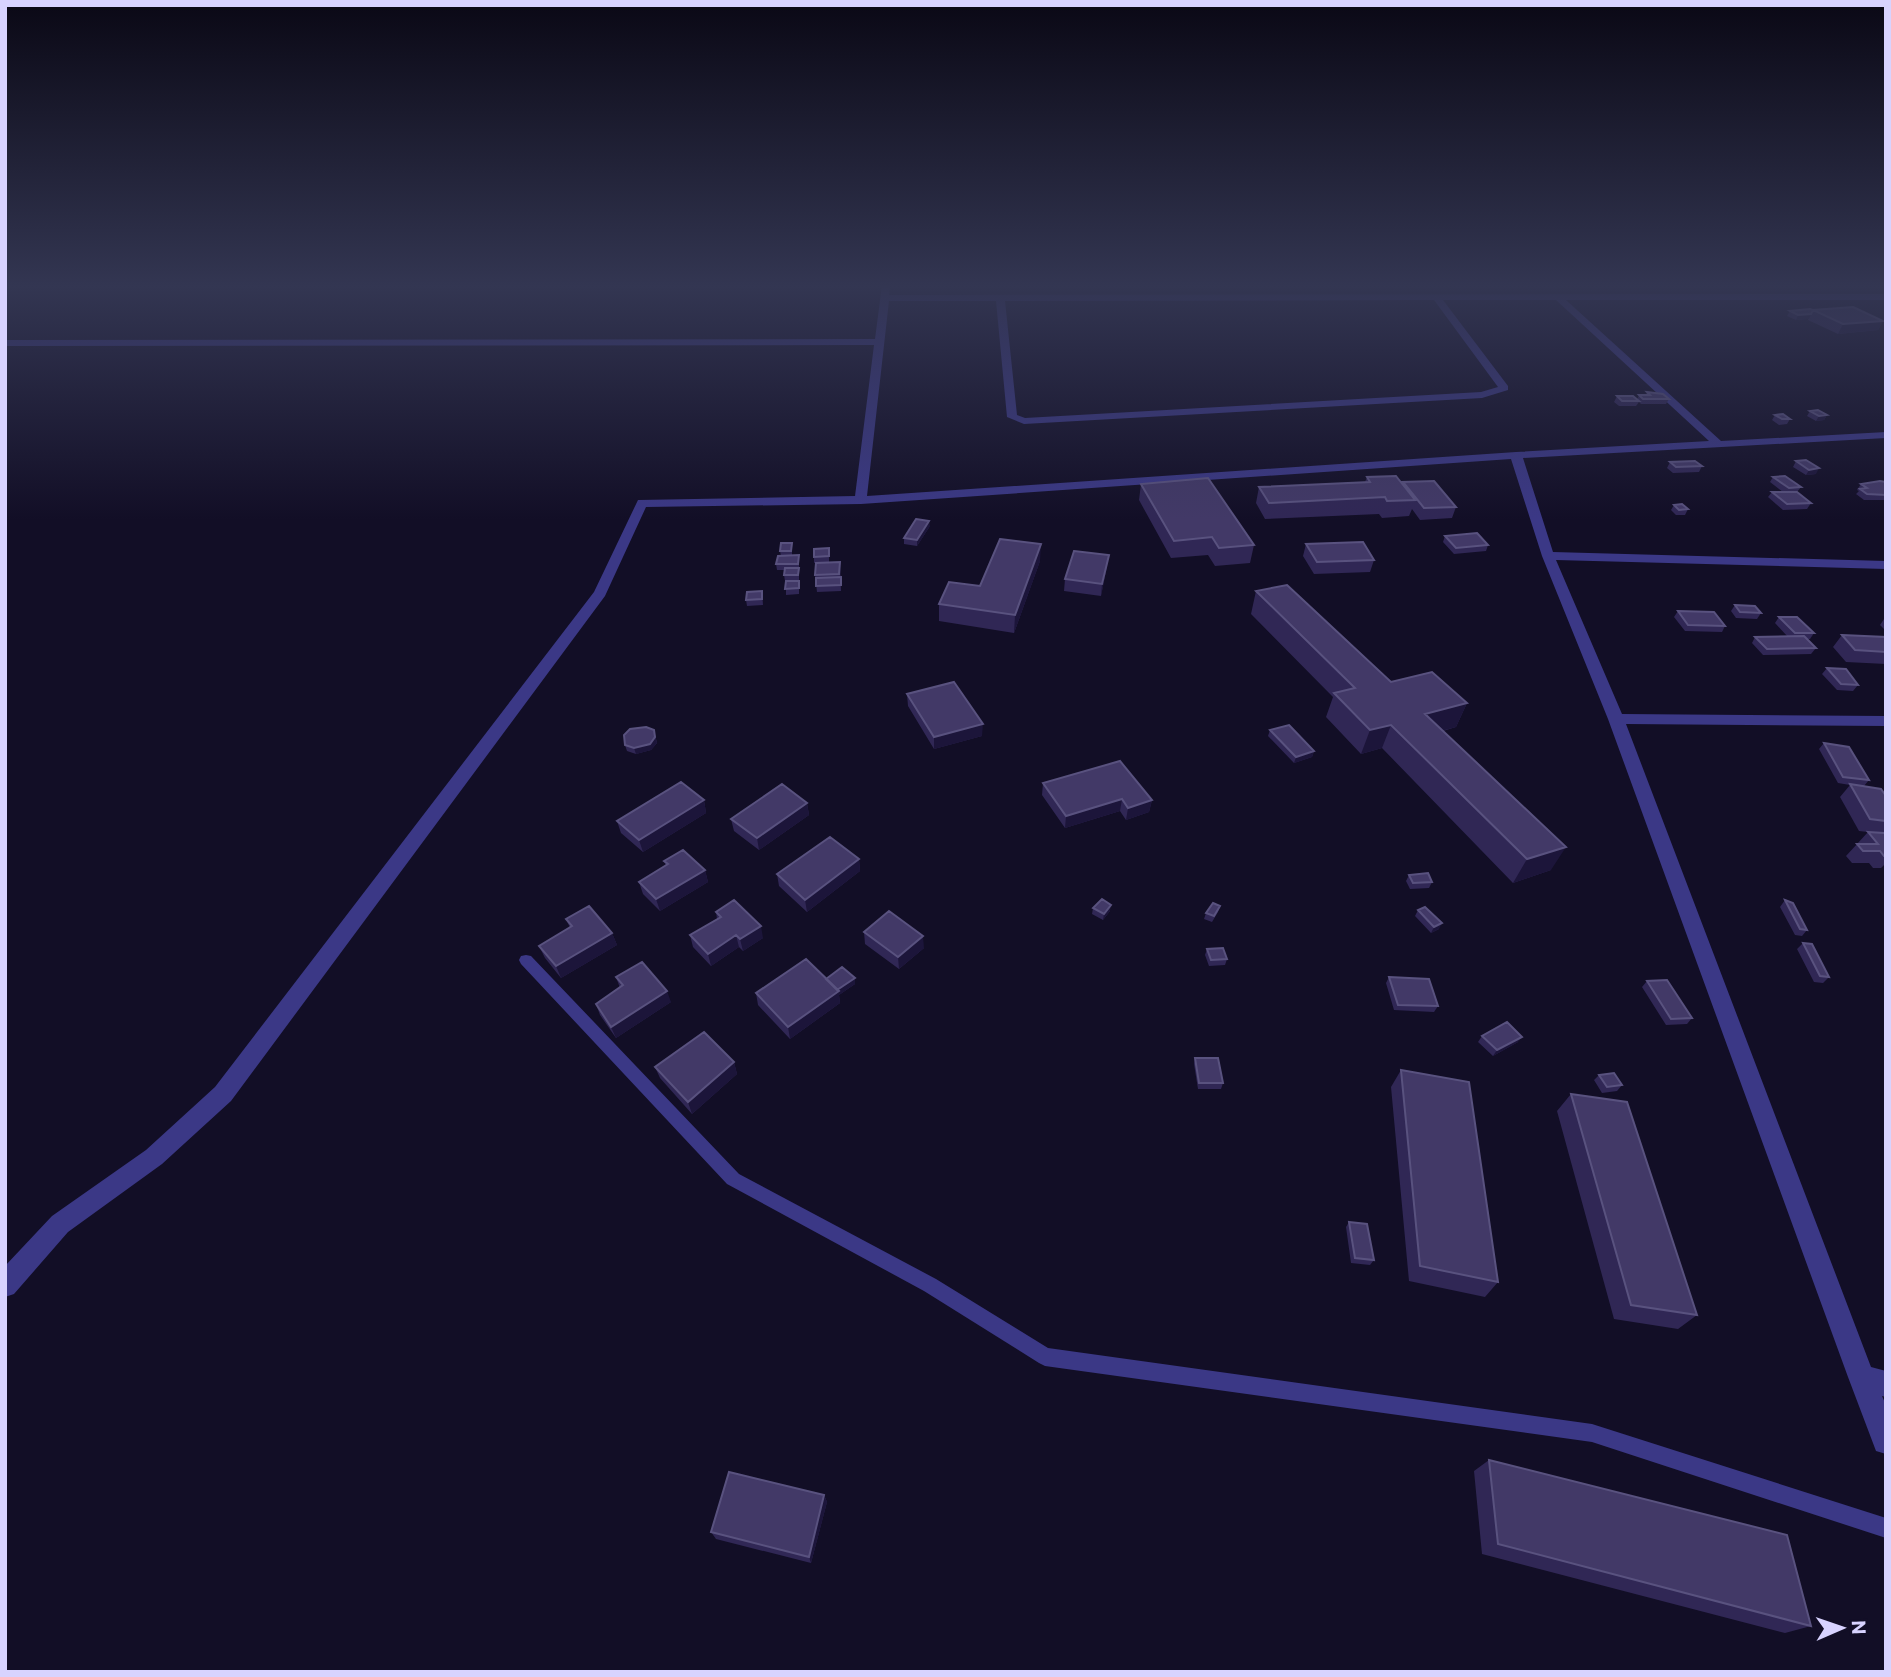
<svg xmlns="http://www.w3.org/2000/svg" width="1891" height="1677" font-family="Commissioner,sans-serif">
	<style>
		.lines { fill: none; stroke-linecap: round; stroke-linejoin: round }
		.service { fill: #3b3886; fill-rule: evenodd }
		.minor { fill: #3b3886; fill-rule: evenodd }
		.wall { fill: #302755 }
		.shaded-wall { fill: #1c153a }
		.building { fill: #423967; stroke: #59527f; stroke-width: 2 }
	</style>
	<rect width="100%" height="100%" fill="#120e26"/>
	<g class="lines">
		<path class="service" d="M526 955 531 956 739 1174 936 1279 1048 1348 1592 1424 1886 1518V1538L1592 1442 1045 1366 1039 1363 924 1291 727 1184 521 964 519 960 521 956Z"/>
		<path class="minor" d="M882 285H890L889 295 1886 294V300H1566L1721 441 1886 432V438L1523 458 1553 552 1886 561V569L1556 560 1622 714 1886 716V726L1626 724 1871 1367 1886 1371V1397L1882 1396 1886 1405V1454L1876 1451 1848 1377 1608 719 1542 556 1511 459 861 504 646 507 605 596 231 1101 162 1164 68 1232 14 1294 5 1297V1266L52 1216 146 1150 215 1087 594 592 638 500 855 496 874 345 5 346V340L875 339ZM1434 300 1498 387 1481 392 1025 418 1017 415 1005 301ZM1443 300H1556L1709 441 1516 452 867 496 889 301H996L1007 417 1024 424 1482 398 1508 390V386Z"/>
	</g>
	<path class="wall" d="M1813 310 1883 321 1878 330 1838 334 1808 320V319L1796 320 1787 316 1790 311Z
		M1647 392 1669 399 1666 404H1641L1639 402 1636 406H1619L1614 402 1617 396 1637 400 1639 395H1646Z
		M1810 411 1827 415 1824 420 1816 421 1807 416Z
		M1775 415 1790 419 1787 424 1779 425 1772 420Z
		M1796 461 1816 474 1806 475 1793 467Z
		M1670 462 1702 466 1699 472 1673 473 1667 468Z
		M1367 477 1402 484 1403 482 1456 507 1452 518 1420 520 1412 509 1409 516 1382 518 1379 514 1265 519 1256 503 1259 487 1365 482Z
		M1773 477 1801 487 1797 492 1811 503 1807 509 1783 510 1768 497 1772 492H1783L1770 482Z
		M1886 482V500H1864L1856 494 1859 491 1857 490 1861 484Z
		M1141 484 1254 545 1250 563 1215 566 1208 555 1171 558 1139 500Z
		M1674 505 1688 509 1685 515H1676L1671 510Z
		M930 526 917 546 904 544V538Z
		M1445 536 1488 545 1486 551 1454 554 1443 542Z
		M792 543V556L799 561V594L786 595V581H785L784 575 785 570H777L776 564 781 556 780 551Z
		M1306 544 1374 560 1370 572 1314 574 1303 556Z
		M829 548V562L814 563V549Z
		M1040 561 1014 633 939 621V604Z
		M840 562 841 591 817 592 815 575Z
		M1107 566 1101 596 1064 591 1065 579Z
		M762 591 763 605 747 606 746 600Z
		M1256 591 1391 682 1467 703 1456 727 1443 731 1551 870 1513 883 1382 748 1361 754 1326 717 1333 697 1251 614Z
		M1735 605 1761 613 1757 619 1736 618 1731 611Z
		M1678 611 1725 626 1722 632 1685 631 1674 617Z
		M1886 616V631L1880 625Z
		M1779 617 1814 633 1810 639H1806L1816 648 1811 654 1763 655 1752 643 1755 637H1788L1775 623Z
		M1842 635 1886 637V664L1846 662 1833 647Z
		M1827 668 1858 685 1853 691 1837 690 1822 674Z
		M907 694 982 736 934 749 908 706Z
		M654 730 657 743 651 750 636 754 627 751 625 745Z
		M1270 730 1314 751 1312 757 1294 763 1268 736Z
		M1824 743 1869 780 1864 786 1886 796V863L1881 868H1873L1869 863H1852L1846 856 1868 832 1859 831 1840 797 1850 785 1838 783 1819 749Z
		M1043 783 1152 800 1149 812 1126 820 1120 811 1065 828 1042 795Z
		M704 800 706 813 643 852 621 833 617 821Z
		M807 803 809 815 759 850 734 831 731 819Z
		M859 859 860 871 807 912 779 886 777 874Z
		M664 861 705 870 708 882 660 911 643 894 639 882 666 866Z
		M1409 875 1432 882 1429 888 1410 889 1406 881Z
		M1785 900 1807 930 1802 936 1795 935 1780 907Z
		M1220 906 1218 912 1212 922 1204 919 1206 913Z
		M1093 908 1110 911 1103 920 1092 914Z
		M1418 910 1439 929 1431 933 1415 916Z
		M716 912 763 938 743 951 739 947 711 966 693 947 690 935 717 919Z
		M566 919 612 933 617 945 561 978 545 958 539 946 570 928Z
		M864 932 924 948 899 969 865 944Z
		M1803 943 1829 977 1823 983 1814 982 1797 949Z
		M1207 949 1227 959 1225 965 1209 966 1205 955Z
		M616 977 671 1002 616 1038 600 1015 596 1004 620 988Z
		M1389 977 1438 1006 1434 1012 1394 1010 1386 983Z
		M826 979 855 984 839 995 840 1003 790 1039 758 1005 756 993Z
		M1647 981 1692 1018 1687 1024 1666 1025 1642 987Z
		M1482 1036 1518 1042 1493 1056 1478 1042Z
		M1195 1058 1223 1083 1221 1089H1198L1194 1064Z
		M734 1062 737 1074 692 1114 660 1078 655 1067Z
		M1401 1070 1498 1282 1485 1297 1409 1281 1391 1087Z
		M1599 1075 1622 1085 1617 1091 1602 1093 1594 1080Z
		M1571 1094 1697 1315 1678 1329 1614 1319 1557 1111Z
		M1349 1222 1374 1260 1370 1265 1351 1263 1346 1227Z
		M1489 1460 1811 1626 1785 1633 1482 1554 1474 1471Z
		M824 1495 827 1502 811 1563 716 1539 711 1532Z"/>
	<path class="shaded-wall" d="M1811 314 1809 319 1796 320 1798 315Z
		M1883 321 1878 330 1838 334 1843 324Z
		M1827 415 1824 420 1816 421 1819 416Z
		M1819 468 1816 474 1806 475 1809 470Z
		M929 521 930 526 917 546V540Z
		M1041 544 1040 561 1014 633 1015 615Z
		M1109 555 1107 566 1101 596 1102 584Z
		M1467 703 1456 727 1415 738 1425 714Z
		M983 724 982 736 934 749V737Z
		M1391 725 1382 748 1361 754 1370 730Z
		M655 737 657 743 651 750 636 754 634 748Z
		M1314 751 1312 757 1294 763 1296 757Z
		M1122 799 1120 811 1065 828 1066 816Z
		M704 800 706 813 643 852 639 840Z
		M1152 800 1149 812 1126 820 1128 808Z
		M807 803 809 815 759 850 757 838Z
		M1566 847 1551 870 1513 883 1527 859Z
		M859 859 860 871 807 912 805 900Z
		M705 870 708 882 660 911 656 899Z
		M1111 905 1110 911 1103 920 1104 914Z
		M1442 923 1439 929 1431 933 1434 927Z
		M761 926 763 938 743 951 740 939Z
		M612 933 617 945 561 978 556 966Z
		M736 935 739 947 711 966 708 954Z
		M923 936 924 948 899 969 898 957Z
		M855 978V984L839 995 840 1003 790 1039 788 1027 835 991Z
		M667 991 671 1002 616 1038 611 1027Z
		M1522 1037 1518 1042 1493 1056 1497 1050Z
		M734 1062 737 1074 692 1114 688 1102Z
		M824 1495 827 1502 811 1563 809 1557Z"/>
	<path class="building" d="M1853 307 1883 321 1843 324 1813 310Z
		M1810 309 1813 310 1811 314 1798 315 1790 311Z
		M1647 392 1663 394 1669 399H1643L1639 395H1650Z
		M1617 396H1633L1639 401H1622Z
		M1818 410 1827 415 1819 416 1810 411Z
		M1783 414 1790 419H1782L1775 415Z
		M1806 460 1819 468 1809 470 1796 461Z
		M1695 461 1702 466 1676 467 1670 462Z
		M1396 476 1415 500 1387 501 1385 497 1269 503 1259 487 1370 482 1367 477Z
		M1785 476 1801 487 1789 488 1773 477Z
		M1208 478 1254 545 1219 548 1212 537 1174 541 1141 484Z
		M1434 481 1456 507 1424 508 1403 482Z
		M1880 481 1886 482V495L1867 494 1860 489 1867 488 1861 484Z
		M1772 492H1797L1811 503 1787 504Z
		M1682 504 1688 509 1679 510 1674 505Z
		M916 519 929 521 917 540 904 538Z
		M1477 533 1488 545 1456 548 1445 536Z
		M1000 539 1041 544 1015 615 939 604 949 582 980 586Z
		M1363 542 1374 560 1317 562 1306 544Z
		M781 543H792L791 551H780Z
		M829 548V556L814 557V549Z
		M1074 551 1109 555 1102 584 1065 579Z
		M799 555 798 564H776L778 556Z
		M840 562 839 574 815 575 816 563Z
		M785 568H799L798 575H784Z
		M841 577V585L816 586V578Z
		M786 581H799V588L785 589Z
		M1287 585 1391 682 1432 672 1467 703 1425 714 1566 847 1527 859 1391 725 1370 730 1334 693 1355 688 1256 591Z
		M762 591V599L746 600 747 592Z
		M1735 605 1755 606 1761 613 1740 612Z
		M1678 611 1714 612 1725 626 1688 625Z
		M1779 617H1797L1814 633H1795Z
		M1842 635 1886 637V652L1855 650Z
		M1804 636 1816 648 1767 649 1755 637Z
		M1827 668 1846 669 1858 685 1841 684Z
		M954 682 983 724 934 737 907 694Z
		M1289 725 1314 751 1296 757 1270 730Z
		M646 727 654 730 655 737 650 744 634 748 625 745 624 735 630 729Z
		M1824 743 1849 747 1869 780 1843 777Z
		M1120 761 1152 800 1128 808 1122 799 1066 816 1043 783Z
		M681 782 704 800 639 840 617 821Z
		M782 784 807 803 757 838 731 819Z
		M1850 784 1881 789 1886 796V821L1870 819Z
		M1868 832 1884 833 1886 834V856H1884L1880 851H1863L1857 844H1878Z
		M830 837 859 859 805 900 777 874Z
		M683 850 705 870 656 899 639 882 668 864 664 861Z
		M1428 873 1432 882 1413 883 1409 875Z
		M1102 899 1111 905 1104 914 1093 908Z
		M734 900 761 926 740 939 736 935 708 954 690 935 721 917 716 912Z
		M1785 900 1793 903 1807 930 1800 929Z
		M1213 903 1220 906 1214 916 1206 913Z
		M589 906 612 933 556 966 539 946 572 926 566 919Z
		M1425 907 1442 923 1434 927 1418 910Z
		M889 911 923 936 898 957 864 932Z
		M1803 943 1812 944 1829 977 1820 976Z
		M1223 948 1227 959 1211 960 1207 949Z
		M806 959 839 991 788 1027 756 993Z
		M642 962 667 991 611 1027 596 1004 623 985 616 977Z
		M842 967 855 978 837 990 826 979Z
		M1389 977 1429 979 1438 1006 1398 1005Z
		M1667 980 1692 1018 1671 1019 1647 981Z
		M1507 1022 1522 1037 1497 1050 1482 1036Z
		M704 1032 734 1062 688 1102 655 1067Z
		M1195 1058H1218L1223 1083H1199Z
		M1401 1070 1469 1082 1498 1282 1420 1266Z
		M1614 1073 1622 1085 1607 1087 1599 1075Z
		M1571 1094 1627 1102 1697 1315 1631 1305Z
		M1349 1222 1367 1224 1374 1260 1355 1258Z
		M1489 1460 1787 1535 1811 1626 1498 1544Z
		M729 1472 824 1495 809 1557 711 1532Z"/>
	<linearGradient id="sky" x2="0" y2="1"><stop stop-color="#0a0815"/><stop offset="0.55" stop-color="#333652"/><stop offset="1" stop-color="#333652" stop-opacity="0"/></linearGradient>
	<rect width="1891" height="520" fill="url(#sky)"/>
	<rect width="1891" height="1677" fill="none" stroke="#d8d3ff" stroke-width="14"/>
	<g transform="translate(1842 1628) rotate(88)" stroke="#120e26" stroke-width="5" paint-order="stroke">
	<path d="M0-5L12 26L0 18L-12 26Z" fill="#d8d3ff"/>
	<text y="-10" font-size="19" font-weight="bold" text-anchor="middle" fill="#d8d3ff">N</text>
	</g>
</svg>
